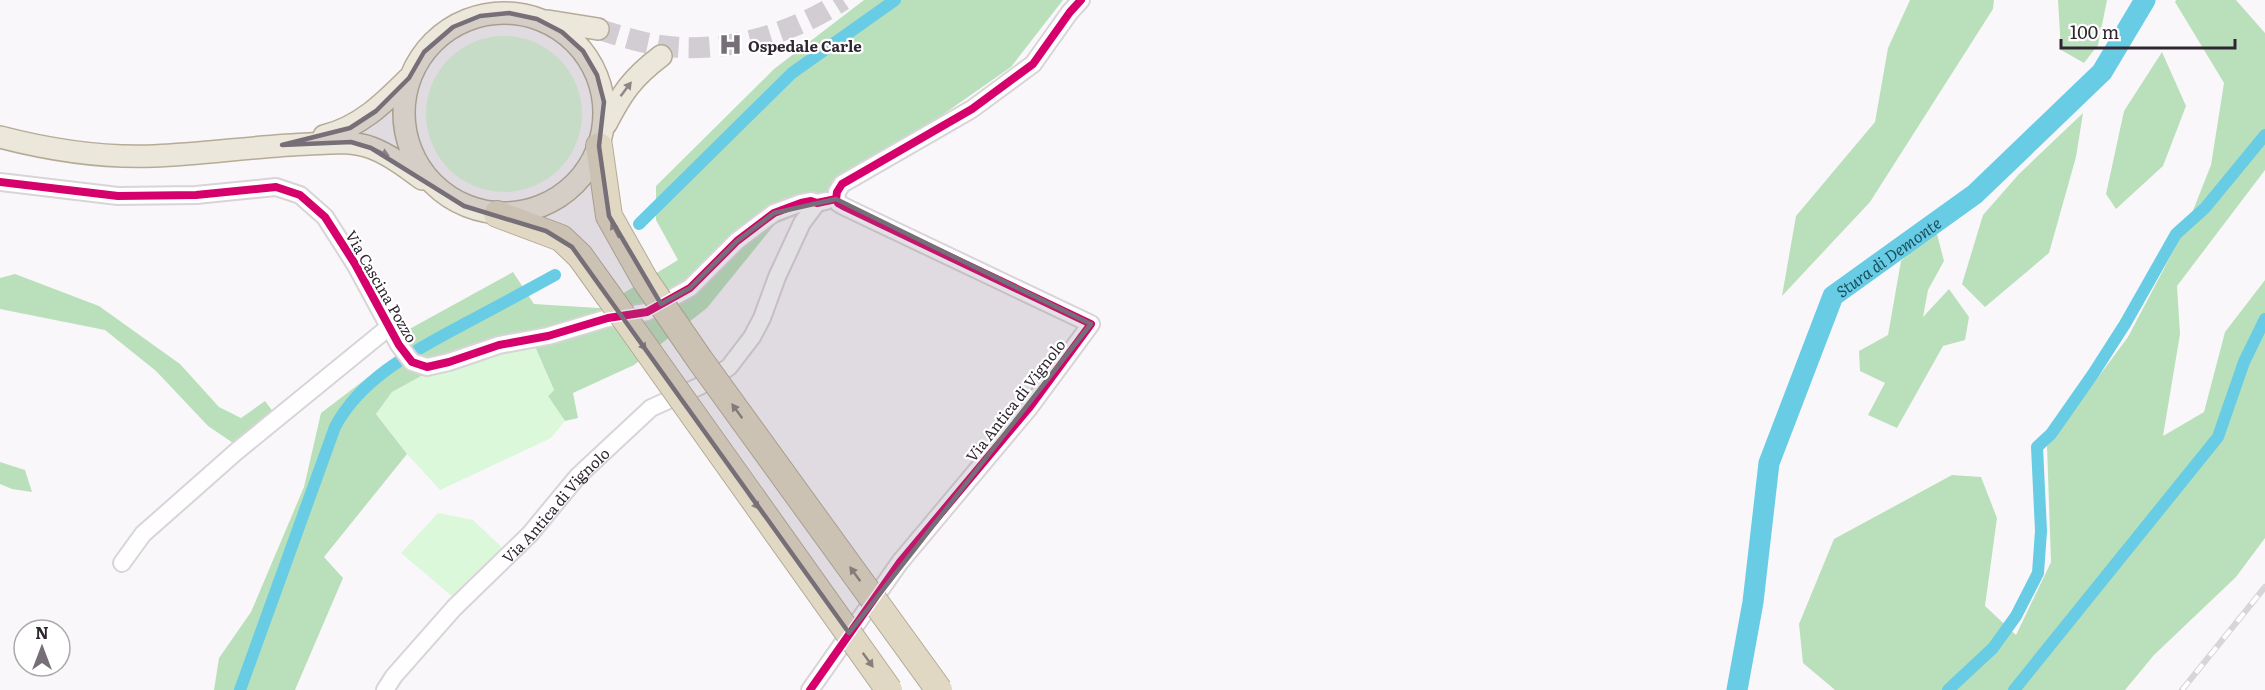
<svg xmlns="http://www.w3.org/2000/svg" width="2265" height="690" font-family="Literata,serif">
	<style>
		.green { fill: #dbf8db }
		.forest { fill: #bae0bb }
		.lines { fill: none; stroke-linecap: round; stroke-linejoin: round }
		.canal { stroke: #68cce5; stroke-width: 12 }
		.river { stroke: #68cce5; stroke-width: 21 }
		.major-tunnel { stroke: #d1cdd3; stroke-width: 21; stroke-dasharray: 21 10; stroke-linecap: butt }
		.minor-casing { stroke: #d9d3da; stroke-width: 20 }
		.major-casing { stroke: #b5ab97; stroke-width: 24 }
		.highway-casing { stroke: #b5ab97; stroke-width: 28 }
		.minor { stroke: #fefefe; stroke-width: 16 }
		.major { stroke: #ece7db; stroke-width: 21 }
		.highway { stroke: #e0d8c3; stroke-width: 26 }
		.rail-casing { stroke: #d6d5d7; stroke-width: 6 }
		.rail { stroke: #fff; stroke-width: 4; stroke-dasharray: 11; stroke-linecap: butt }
		.highway-bridge-casing { stroke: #b5ab97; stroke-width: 28; stroke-linecap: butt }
		.highway-bridge { stroke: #e0d8c3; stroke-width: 26 }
		.cycleway-casing { stroke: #fff; stroke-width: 11 }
		.cycleway { stroke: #d6006c; stroke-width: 8 }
		.oneway { fill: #8e8686 }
		.oneway2 { fill: #887f7a }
		.marked { fill: #766f78; fill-opacity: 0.2; stroke: #766f78; stroke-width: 4.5; stroke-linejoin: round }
		.labels { text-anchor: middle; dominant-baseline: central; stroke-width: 4.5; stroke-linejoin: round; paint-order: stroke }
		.poi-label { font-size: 15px; font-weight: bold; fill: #2f2631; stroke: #fff; text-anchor: start }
		.street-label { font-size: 15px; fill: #2f2631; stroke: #fff }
		.water-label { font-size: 16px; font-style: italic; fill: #1a5160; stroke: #fff }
	</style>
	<rect width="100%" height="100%" fill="#faf7fb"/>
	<path class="green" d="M426 114a78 78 0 1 1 156 0a78 78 0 1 1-156 0Z
		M531 337 554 390 548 396 565 421 551 438 440 490 407 454 376 414 392 392 465 352Z
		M438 513 473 520 506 551 454 598 401 553Z"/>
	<path class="forest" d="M864 0H1063L1011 67 800 214 775 224 707 308 634 365 573 393 578 418 565 421 548 396 554 390 531 337 465 352 392 392 376 414 407 454 324 557 343 578 295 690H214L219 658 251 612 304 487 321 413 405 349 404 332 513 272 534 304 599 308 678 260 656 220V186L774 69Z
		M1910 0H1994L1993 9 1870 202 1782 296 1796 216 1875 122 1888 48Z
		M2058 0H2107L2098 45 2084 63 2061 50Z
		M2176 0H2236L2265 33V170L2177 286 2180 334 2163 436 2204 412 2225 332 2265 280V538L2236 577 2154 655 2125 690H1835L1803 663 1799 624 1834 539 1952 475 1981 477 1997 518 1985 606 2016 635 2051 562 2047 446 2128 337 2188 223 2211 165 2224 83 2175 2Z
		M2162 52 2186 106 2163 166 2116 209 2106 194 2124 111Z
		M2083 113 2076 157 2049 253 1985 307 1962 284 1983 215 2019 174Z
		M1936 230 1944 261 1928 290 1923 317 1949 289 1969 317 1965 340 1943 346 1897 428 1868 415 1885 383 1860 371 1859 351 1888 335 1901 261Z
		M15 274 99 306 180 364 219 407 241 418 265 401 281 422 233 443 208 426 156 371 105 330 0 309V278Z
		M0 462 25 470 32 492 12 489 0 484Z"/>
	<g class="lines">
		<path class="canal" d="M639 224 792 73 895 0
			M240 690 335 427C362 376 418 349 466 323 496 307 526 291 555 275
			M1948 690 1993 648 2016 616 2038 573 2041 531 2037 447 2051 434 2093 374 2125 324 2176 234 2205 208 2265 135
			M2014 690 2218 437 2244 362 2265 319"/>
		<path class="river" id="s1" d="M1737 690 1753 602 1769 463 1833 296 1975 194 2102 72 2145 0"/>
		<path class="major-tunnel" d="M598 29C623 37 648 45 674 47 731 52 796 32 843 0"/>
		<defs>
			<g id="minor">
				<path d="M0 182 118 196 196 195 276 187 300 195 325 217 355 264 399 345 412 362 427 367 449 362 499 345 548 336 608 318 647 312 690 288 737 241 774 213 801 203 811 201 817 203"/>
				<path d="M836 199 837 192 842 184 972 109 1033 64 1070 12 1081 0"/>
				<path d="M122 563 143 534 237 451 389 327"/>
				<path id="s2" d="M385 690 394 676 454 608 530 534 578 476 651 408 700 386 729 367 752 337 762 318 777 277 802 223 817 203 826 201"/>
				<path d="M810 690 900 562 1029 408 1091 324 845 207 838 203 836 199"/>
			</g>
			<path id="major" d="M404 113a100 100 0 1 1 200 0a100 100 0 1 1-200 0Z
				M548 21 598 29
				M606 124C622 93 632 78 661 56
				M324 136C360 127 384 103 409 78
				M0 137C50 150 102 158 154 156 205 154 257 146 309 144 330 143 351 140 372 148 390 155 406 167 422 179"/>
			<path id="highway" d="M599 146 609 216 645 280
				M497 214 561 238 580 256 608 295"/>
		</defs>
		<use href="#minor" class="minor-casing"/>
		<use href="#major" class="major-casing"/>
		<use href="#highway" class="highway-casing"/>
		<use href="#minor" class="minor"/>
		<use href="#major" class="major"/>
		<use href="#highway" class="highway"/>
		<defs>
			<path id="rail" d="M2182 690 2265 587"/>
		</defs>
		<use href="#rail" class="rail-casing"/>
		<use href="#rail" class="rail"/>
		<defs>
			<path id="highway-bridge" d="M645 280 700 360 939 690
				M608 295 889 690"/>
		</defs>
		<use href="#highway-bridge" class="highway-bridge-casing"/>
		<use href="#highway-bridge" class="highway-bridge"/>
		<defs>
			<path id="cycleway" d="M0 182 118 196 196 195 276 187 300 195 325 217 355 264 399 345 412 362 427 367 449 362 499 345 548 336 608 318 647 312 690 288 737 241 774 213 801 203 811 201 817 203 836 199
				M836 199 837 192 842 184 972 109 1033 64 1070 12 1081 0
				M810 690 900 562 1029 408 1091 324 845 207 838 203 836 199"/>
		</defs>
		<use href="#cycleway" class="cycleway-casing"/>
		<use href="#cycleway" class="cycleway"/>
	</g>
	<defs><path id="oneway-solid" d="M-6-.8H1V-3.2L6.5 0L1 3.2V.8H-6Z" transform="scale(1.5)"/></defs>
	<g class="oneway">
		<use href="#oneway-solid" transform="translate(626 89) rotate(-53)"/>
		<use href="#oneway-solid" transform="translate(381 152) rotate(25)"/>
	</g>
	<g class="oneway2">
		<use href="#oneway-solid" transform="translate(615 230) rotate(-117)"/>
		<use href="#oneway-solid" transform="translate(641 343) rotate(55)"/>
		<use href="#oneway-solid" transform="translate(737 411) rotate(-126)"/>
		<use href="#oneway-solid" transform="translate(754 502) rotate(54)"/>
		<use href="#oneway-solid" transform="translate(855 574) rotate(-126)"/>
		<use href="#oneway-solid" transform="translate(868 660) rotate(54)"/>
	</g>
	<path class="marked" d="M509 13 537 19 562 32 583 51 597 75 604 102 599 146 609 216 661 304 690 288 737 241 774 213 836 199 1091 324 849 633 572 247 546 231 464 206 371 148 351 142 282 145 350 128 376 111 409 78 424 52 453 27 480 16Z"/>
	<defs>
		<symbol id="hospital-bare" viewBox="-9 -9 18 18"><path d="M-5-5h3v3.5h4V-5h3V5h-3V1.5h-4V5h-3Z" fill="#766f78" stroke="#fff" stroke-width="2.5" paint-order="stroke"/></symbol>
	</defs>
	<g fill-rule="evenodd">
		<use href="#hospital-bare" x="714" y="28" width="33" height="33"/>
	</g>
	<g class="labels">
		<g class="poi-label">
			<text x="748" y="45">Ospedale Carle</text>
		</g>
		<g class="street-label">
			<text transform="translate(382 286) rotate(60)">Via Cascina Pozzo</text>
			<text transform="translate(1015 400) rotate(-52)">Via Antica di Vignolo</text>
			<text stroke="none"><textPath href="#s2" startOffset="252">Via Antica di Vignolo</textPath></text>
		</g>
		<g class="water-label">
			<text stroke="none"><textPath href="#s1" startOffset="476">Stura di Demonte</textPath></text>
		</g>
	</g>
	<g transform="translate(42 648)"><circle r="28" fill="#ffffff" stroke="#aca8ad" stroke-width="1.5"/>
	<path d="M0-4.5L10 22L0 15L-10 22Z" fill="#766f78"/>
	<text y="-9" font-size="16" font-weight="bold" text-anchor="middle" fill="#2f2631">N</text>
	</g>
	<path d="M2061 39v9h174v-9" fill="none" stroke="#2f2631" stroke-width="3"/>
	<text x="2070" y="39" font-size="18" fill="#2f2631" stroke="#ffffff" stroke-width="4.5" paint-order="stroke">100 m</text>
</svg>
